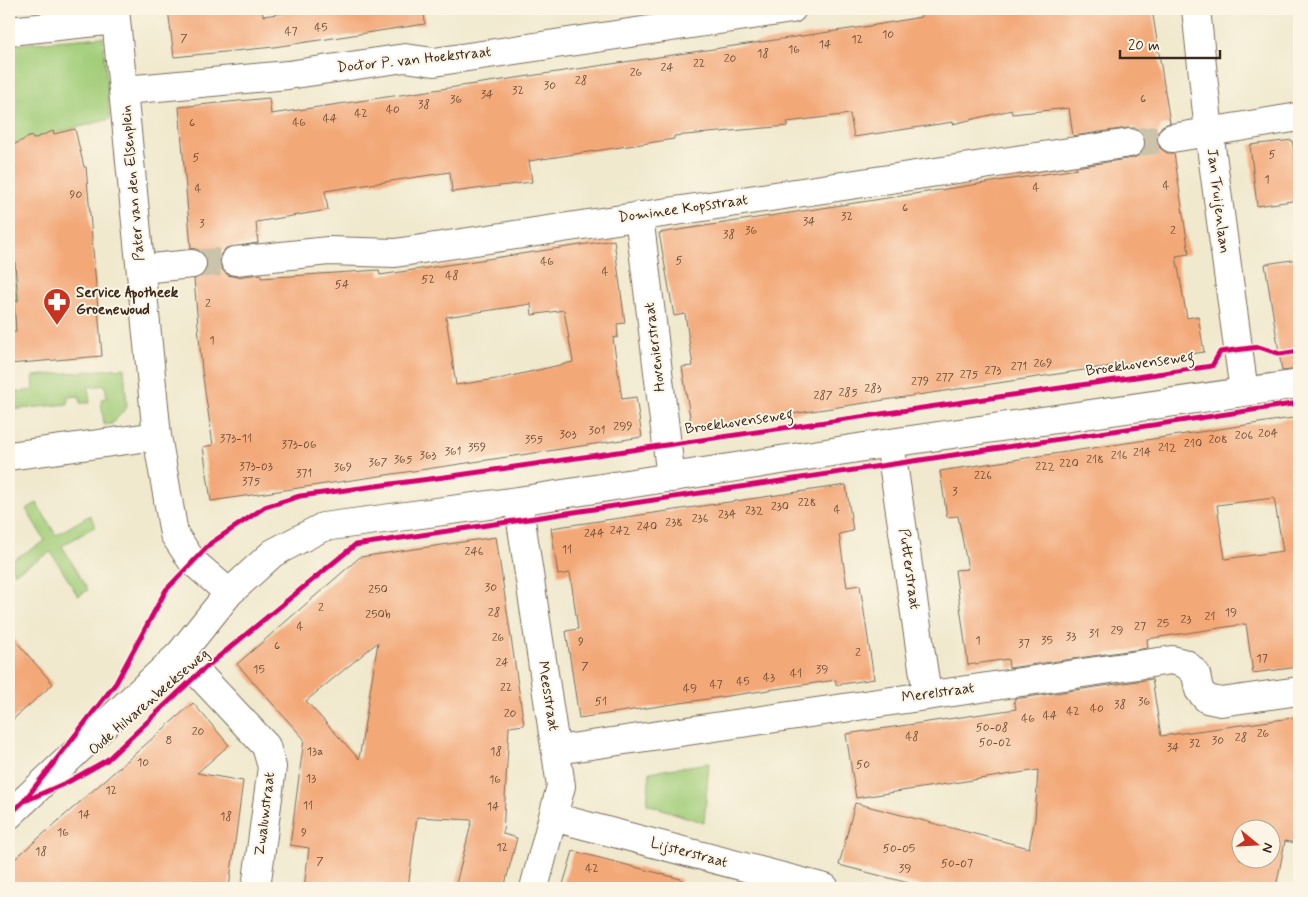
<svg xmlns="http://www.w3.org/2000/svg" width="1308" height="897" font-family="Mynerve,sans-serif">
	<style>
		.green { fill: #a2cd79; stroke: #6e7c4c }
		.building { fill: #f3a878; fill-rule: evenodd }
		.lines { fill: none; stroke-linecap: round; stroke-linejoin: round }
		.street-tunnel { stroke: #ccc3ab; stroke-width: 28; stroke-dasharray: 28 14; stroke-linecap: butt }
		.street-casing { stroke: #7a6d5c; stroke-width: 30 }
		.street { stroke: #fff; stroke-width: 28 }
		.cycleway-casing { stroke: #fcf5e5; stroke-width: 8 }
		.cycleway { stroke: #d6006c; stroke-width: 5 }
		.labels { text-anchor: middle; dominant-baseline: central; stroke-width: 4; stroke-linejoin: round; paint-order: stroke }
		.number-label { font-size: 12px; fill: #694a34 }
		.street-label { font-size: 15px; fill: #3b2a1e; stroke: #fcf5e5 }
		.poi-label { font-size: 15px; font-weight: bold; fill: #3b2a1e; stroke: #fcf5e5; text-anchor: start }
	</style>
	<rect width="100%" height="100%" fill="#fcf5e5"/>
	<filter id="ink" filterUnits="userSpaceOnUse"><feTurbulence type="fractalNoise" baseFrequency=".02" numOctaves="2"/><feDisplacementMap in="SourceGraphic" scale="10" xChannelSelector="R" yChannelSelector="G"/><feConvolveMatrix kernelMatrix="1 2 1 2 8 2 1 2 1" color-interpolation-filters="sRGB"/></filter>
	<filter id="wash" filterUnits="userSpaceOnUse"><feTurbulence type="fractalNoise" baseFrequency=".0096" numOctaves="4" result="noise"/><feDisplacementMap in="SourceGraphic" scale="20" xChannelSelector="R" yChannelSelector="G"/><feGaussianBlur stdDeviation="1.12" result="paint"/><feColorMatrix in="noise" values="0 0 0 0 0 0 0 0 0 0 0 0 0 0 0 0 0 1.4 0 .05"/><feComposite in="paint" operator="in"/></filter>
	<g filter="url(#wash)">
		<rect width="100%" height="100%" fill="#f0e9ce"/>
		<path class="green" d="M103 37 110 119 9 145V45Z
			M13 241 18 301H9V242Z
			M124 368 127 407 112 424 104 425 101 399 107 398 105 385 88 387 90 403H80V396L68 397V404L9 410V393L34 390 33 376Z
			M37 503 56 535 90 515 96 526 62 546 88 590 78 596 51 552 14 573 9 562 45 541 26 509Z
			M709 763 704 823 647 804 650 772Z"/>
		<g id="blocks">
			<path class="building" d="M168 9H262L263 16 313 9H424L425 24 274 47 174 57Z
				M920 9H1152L1170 123 1162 126 1158 132 1157 140 1160 148 1167 153H1174L1189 254 1176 256 1187 318 1198 316 1204 352 692 429 682 367 693 366 685 314 674 316 659 233 1077 169 1076 167 1133 158 1140 155 1145 148V141L1142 133 1135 128H1128L1073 136 1069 108 1012 114 1011 110 953 124V122L854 137 850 114 787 122 788 126 674 136V139L529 161 532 182 452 192 450 172 325 191 328 210 256 222 258 243 226 248 221 254 219 262 223 271 228 275 236 277 261 274V278L379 270 380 275 614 240 625 323 617 324 618 337 613 338 622 399 636 397 642 437 211 501 203 447 213 445 202 371 194 279 201 276 206 271 208 263 204 255 199 250 191 248 179 107 269 98 271 114 870 26 921 17ZM531 304 532 315 564 310 573 362 503 378 456 385 446 317Z
				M75 129 84 167H86L102 356 9 364V333L16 332 14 301H18L13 241 9 242V147L31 136 33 139 53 131 54 134Z
				M1292 140 1299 184V200L1257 206 1250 145Z
				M1299 259V369L1282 371 1265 264Z
				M1299 417V667L1253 673 1246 624 1147 639 1148 648 1009 668 1008 659 968 665 955 570 968 569 958 516 947 517 940 471ZM1274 498 1283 551 1225 559 1217 505Z
				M846 485 853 531 839 534 847 587 860 585 874 679 836 685V680L579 718 566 631 578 629 570 573 558 575 551 528Z
				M496 537 524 725 509 727 503 834 517 838 504 888H455L472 820 417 817 408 888H304L309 848 290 845 304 739 237 664 360 557ZM378 642 359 759 306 701Z
				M9 633 53 684 9 723Z
				M1152 679 1161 736 1299 717V826L1296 843 1285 841 1276 888H928L839 865 855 803 1029 848 1035 819 1038 770 856 798 846 734 1016 709 1014 699ZM1240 830H1270V860H1240Z
				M193 703 229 745 197 773 243 781 229 888H9V864Z
				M573 851 681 879 680 888H562Z"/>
		</g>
	</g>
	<g filter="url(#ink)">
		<use href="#blocks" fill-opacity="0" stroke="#7a6d5c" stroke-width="1"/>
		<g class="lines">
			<path class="street-tunnel" d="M1130 143 1172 138
				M192 264 235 261"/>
			<defs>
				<path id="street" d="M115 9 157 436 174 534 192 561 229 593
					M1196 9 1209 132 1244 392
					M9 31 116 20
					M125 90 288 75 405 58 434 62 792 9
					M1172 138 1299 117
					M639 216 671 478
					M235 261 328 251 395 253 1130 143
					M141 269 192 264
					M890 443 927 695
					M9 456 157 436
					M518 501 561 786 534 888
					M180 654 266 746 272 767 256 888
					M557 750 1172 660 1186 664 1196 674 1199 690 1207 699 1221 702 1299 691
					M9 815 180 654 229 593 273 553 323 527 518 501 890 443 1299 384
					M553 817 825 888"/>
			</defs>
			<use href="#street" class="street-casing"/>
			<use href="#street" class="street"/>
			<defs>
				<path id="cycleway" d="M27 800 68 782 107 760 199 673 355 545 1299 403
					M9 815 24 801 116 683 166 590 211 543 265 507 300 496 452 476 1212 366 1220 352 1259 347 1280 354 1299 351"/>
			</defs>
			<use href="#cycleway" class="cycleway-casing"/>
			<use href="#cycleway" class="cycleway"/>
		</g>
	</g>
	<defs>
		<symbol id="pharmacy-pin" viewBox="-11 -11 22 30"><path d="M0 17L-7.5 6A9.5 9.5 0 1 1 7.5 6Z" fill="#c8321e" stroke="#fcf5e5"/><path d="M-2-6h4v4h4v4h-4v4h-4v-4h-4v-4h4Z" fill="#fff"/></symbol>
	</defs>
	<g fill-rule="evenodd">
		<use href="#pharmacy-pin" x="41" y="286" width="32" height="43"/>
	</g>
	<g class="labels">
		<g class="number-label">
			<text x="321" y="28">45</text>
			<text x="291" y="32">47</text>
			<text x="888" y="35">10</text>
			<text x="184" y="39">7</text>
			<text x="857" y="40">12</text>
			<text x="825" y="45">14</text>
			<text x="794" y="50">16</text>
			<text x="763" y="54">18</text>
			<text x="730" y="59">20</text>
			<text x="699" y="64">22</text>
			<text x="667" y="68">24</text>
			<text x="636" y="73">26</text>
			<text x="581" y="81">28</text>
			<text x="550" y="86">30</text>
			<text x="518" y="91">32</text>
			<text x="487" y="95">34</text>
			<text x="1143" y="99">6</text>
			<text x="456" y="100">36</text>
			<text x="424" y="105">38</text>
			<text x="393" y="110">40</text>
			<text x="361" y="114">42</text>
			<text x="330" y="119">44</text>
			<text x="192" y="123">6</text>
			<text x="299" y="123">46</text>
			<text x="1272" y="155">5</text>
			<text x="196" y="158">5</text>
			<text x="1267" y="180">1</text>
			<text x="1166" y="186">4</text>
			<text x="1036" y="188">4</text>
			<text x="198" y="189">4</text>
			<text x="76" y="195">90</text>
			<text x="905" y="208">6</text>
			<text x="847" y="217">32</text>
			<text x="809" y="222">34</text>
			<text x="202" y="224">3</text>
			<text x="751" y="231">36</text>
			<text x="1173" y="231">2</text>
			<text x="729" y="235">38</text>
			<text x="679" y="261">5</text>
			<text x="547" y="262">46</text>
			<text x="605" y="272">4</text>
			<text x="452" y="276">48</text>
			<text x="428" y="280">52</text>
			<text x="342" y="285">54</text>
			<text x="208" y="304">2</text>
			<text x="212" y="341">1</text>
			<text x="1043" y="364">269</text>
			<text x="1019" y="367">271</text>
			<text x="993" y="371">273</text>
			<text x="969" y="375">275</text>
			<text x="945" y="378">277</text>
			<text x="920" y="382">279</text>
			<text x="873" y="389">283</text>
			<text x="848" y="393">285</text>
			<text x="823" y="396">287</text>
			<text x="623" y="427">299</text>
			<text x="597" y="431">301</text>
			<text x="1268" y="434">204</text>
			<text x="568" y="435">303</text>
			<text x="1244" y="436">206</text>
			<text x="236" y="439">373-11</text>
			<text x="534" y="440">355</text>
			<text x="1218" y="440">208</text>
			<text x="1193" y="444">210</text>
			<text x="299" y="445">373-06</text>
			<text x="477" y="448">359</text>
			<text x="1167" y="448">212</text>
			<text x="453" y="452">361</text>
			<text x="1142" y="453">214</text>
			<text x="428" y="456">363</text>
			<text x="1119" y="456">216</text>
			<text x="403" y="460">365</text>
			<text x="1095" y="460">218</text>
			<text x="378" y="463">367</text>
			<text x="1069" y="464">220</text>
			<text x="256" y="467">373-03</text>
			<text x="1045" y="467">222</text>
			<text x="343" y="468">369</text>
			<text x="304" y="474">371</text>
			<text x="983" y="476">226</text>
			<text x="251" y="482">375</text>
			<text x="955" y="492">3</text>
			<text x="807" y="503">228</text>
			<text x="780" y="507">230</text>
			<text x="837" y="510">4</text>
			<text x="754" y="511">232</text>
			<text x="727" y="515">234</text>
			<text x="700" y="519">236</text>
			<text x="674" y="523">238</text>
			<text x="647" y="527">240</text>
			<text x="620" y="531">242</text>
			<text x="594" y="534">244</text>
			<text x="567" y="550">11</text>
			<text x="474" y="552">246</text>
			<text x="491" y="588">30</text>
			<text x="378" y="590">250</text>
			<text x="321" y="608">2</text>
			<text x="494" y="613">28</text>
			<text x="1231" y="613">19</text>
			<text x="378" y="615">250b</text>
			<text x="1210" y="617">21</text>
			<text x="1186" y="620">23</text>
			<text x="1163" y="624">25</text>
			<text x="300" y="627">4</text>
			<text x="1140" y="627">27</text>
			<text x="1117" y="631">29</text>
			<text x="1094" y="634">31</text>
			<text x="1071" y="637">33</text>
			<text x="498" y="638">26</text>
			<text x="978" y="641">1</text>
			<text x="1047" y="641">35</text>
			<text x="581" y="642">9</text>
			<text x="1024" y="644">37</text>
			<text x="277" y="646">6</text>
			<text x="858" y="653">2</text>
			<text x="1262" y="659">17</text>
			<text x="502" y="663">24</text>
			<text x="585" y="667">7</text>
			<text x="259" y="670">15</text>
			<text x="822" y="670">39</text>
			<text x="796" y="674">41</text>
			<text x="769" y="678">43</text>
			<text x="743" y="682">45</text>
			<text x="716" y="685">47</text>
			<text x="506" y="688">22</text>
			<text x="690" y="689">49</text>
			<text x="601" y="702">51</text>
			<text x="1144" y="702">36</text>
			<text x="1120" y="705">38</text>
			<text x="1097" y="709">40</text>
			<text x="1073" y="712">42</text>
			<text x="510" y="714">20</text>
			<text x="1050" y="716">44</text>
			<text x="1028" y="719">46</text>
			<text x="992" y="728">50-08</text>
			<text x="198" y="732">20</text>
			<text x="1263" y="734">26</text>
			<text x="912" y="737">48</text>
			<text x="1241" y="738">28</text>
			<text x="169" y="741">8</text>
			<text x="1218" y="741">30</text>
			<text x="995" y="743">50-02</text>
			<text x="1195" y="744">32</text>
			<text x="1173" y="748">34</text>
			<text x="315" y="752">13a</text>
			<text x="496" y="752">18</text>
			<text x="143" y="763">10</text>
			<text x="863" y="765">50</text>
			<text x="311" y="779">13</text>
			<text x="495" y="780">16</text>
			<text x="111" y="791">12</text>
			<text x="308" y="806">11</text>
			<text x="493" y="807">14</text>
			<text x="84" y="815">14</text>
			<text x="226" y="817">18</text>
			<text x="63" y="833">16</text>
			<text x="304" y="833">9</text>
			<text x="502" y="848">12</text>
			<text x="899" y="849">50-05</text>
			<text x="41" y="852">18</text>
			<text x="320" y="862">7</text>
			<text x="957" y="864">50-07</text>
			<text x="592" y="869">42</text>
			<text x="905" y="869">39</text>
		</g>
		<g class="street-label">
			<text transform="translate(414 60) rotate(-6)">Doctor P. van Hoekstraat</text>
			<text transform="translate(133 183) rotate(-95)">Pater van den Elsenplein</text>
			<text transform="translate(1218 201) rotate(83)">Jan Truijenlaan</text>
			<text transform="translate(683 209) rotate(-8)">Dominee Kopsstraat</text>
			<text transform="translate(655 347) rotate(-97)">Hovenierstraat</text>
			<text transform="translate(1140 364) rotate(-8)">Broekhovenseweg</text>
			<text transform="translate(739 422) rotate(-8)">Broekhovenseweg</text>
			<text transform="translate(909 569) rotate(82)">Putterstraat</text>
			<text transform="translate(938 693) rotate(-8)">Merelstraat</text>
			<text transform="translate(548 696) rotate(81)">Meesstraat</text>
			<text transform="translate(149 702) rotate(-41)">Oude Hilvarenbeekseweg</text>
			<text transform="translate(265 814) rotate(-83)">Zwaluwstraat</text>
			<text transform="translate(689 853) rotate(15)">Lijsterstraat</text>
		</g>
		<g class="poi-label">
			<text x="76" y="293">Service Apotheek<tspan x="76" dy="17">Groenewoud</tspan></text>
		</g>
	</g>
	<rect width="1308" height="897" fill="none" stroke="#fcf5e5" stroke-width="30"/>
	<g transform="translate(1256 844) rotate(108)"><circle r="24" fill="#fcf5e5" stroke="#afa495"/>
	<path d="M0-4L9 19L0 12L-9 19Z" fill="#c8321e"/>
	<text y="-8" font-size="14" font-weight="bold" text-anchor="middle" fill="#3b2a1e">N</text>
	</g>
	<path d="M1120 50v8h100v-8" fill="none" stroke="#3b2a1e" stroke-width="2.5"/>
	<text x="1128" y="50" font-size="15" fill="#3b2a1e" stroke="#fcf5e5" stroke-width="4" paint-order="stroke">20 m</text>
</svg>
